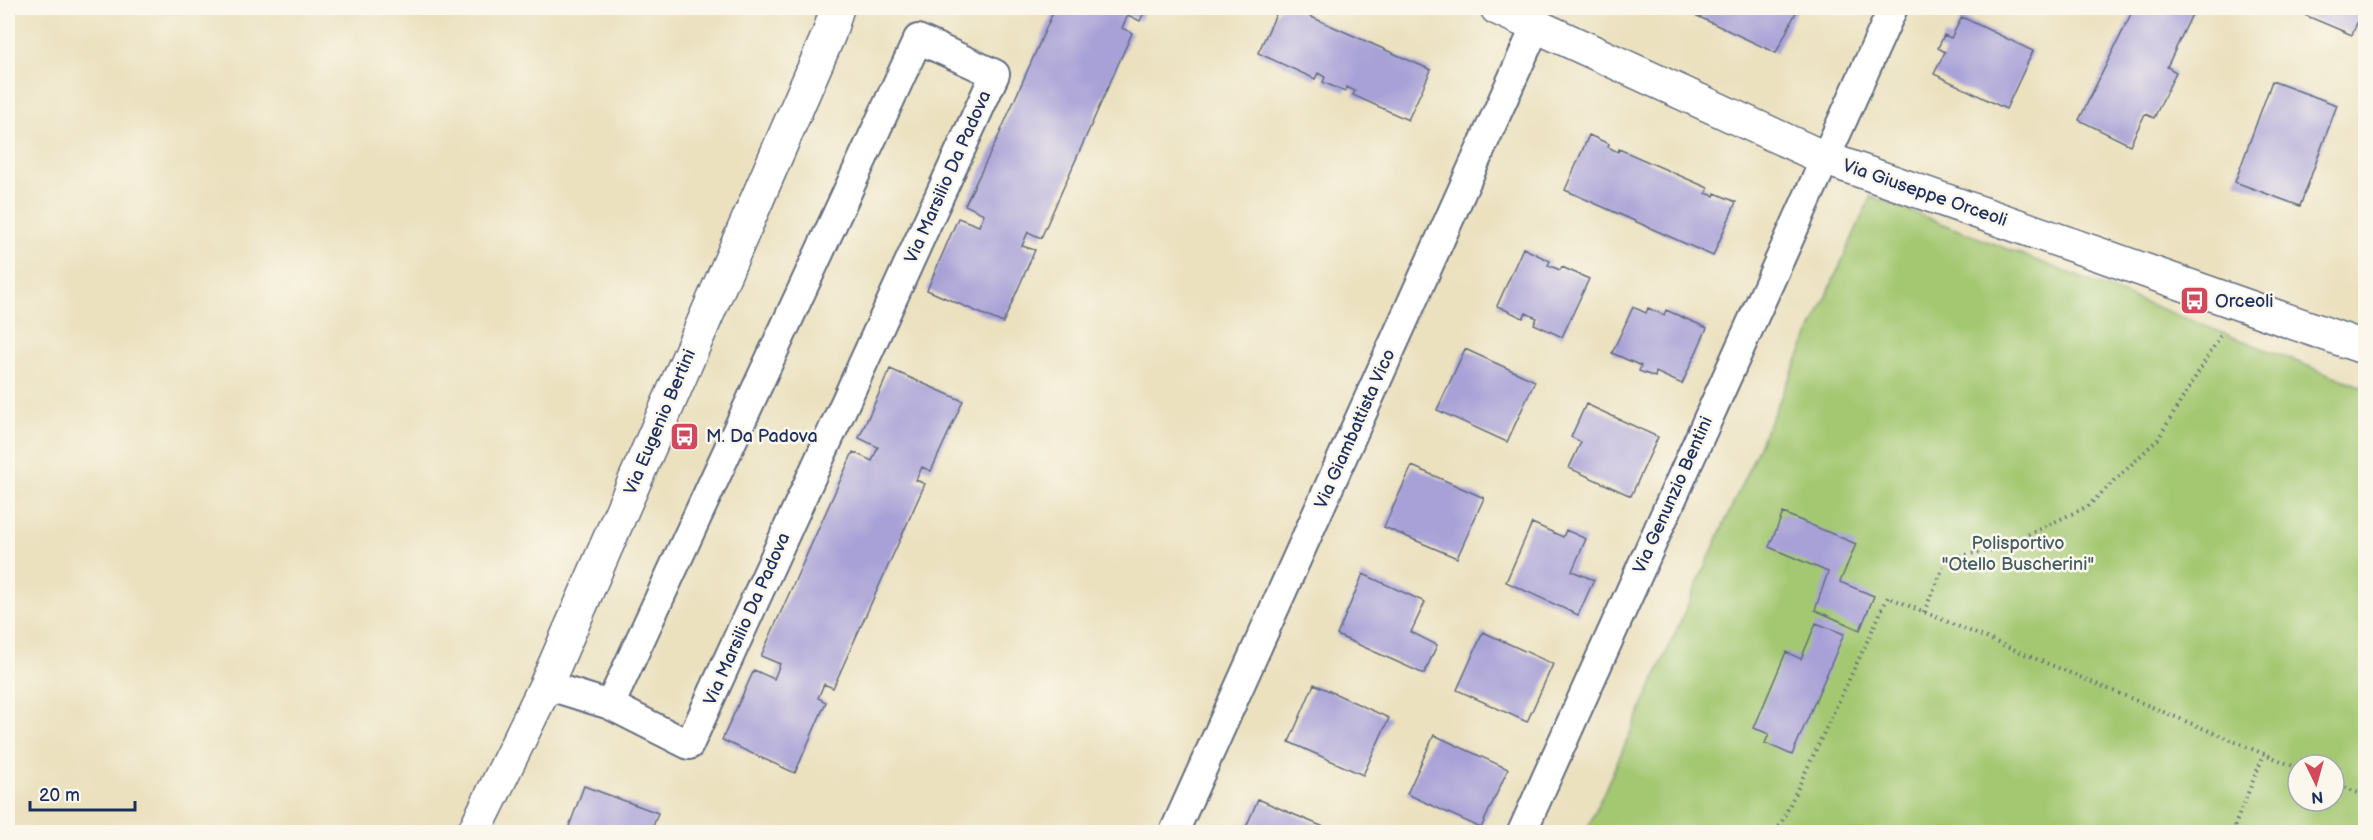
<svg xmlns="http://www.w3.org/2000/svg" width="2373" height="840" font-family="'Balsamiq Sans',sans-serif">
	<style>
		.green { fill: #a4c872; stroke: #607c68; stroke-width: 1.5; fill-rule: evenodd }
		.building { fill: #a8a1d7 }
		.lines { fill: none; stroke-linecap: round; stroke-linejoin: round }
		.minor-casing { stroke: #646d80; stroke-width: 32 }
		.tertiary-casing { stroke: #646d80; stroke-width: 36 }
		.path { stroke: #646d80; stroke-width: 4; stroke-dasharray: 1.5 4.5; stroke-linecap: butt }
		.minor { stroke: #fff; stroke-width: 28 }
		.tertiary { stroke: #fff; stroke-width: 33 }
		.labels { text-anchor: middle; dominant-baseline: central; stroke-width: 5; stroke-linejoin: round; paint-order: stroke }
		.street-label { font-size: 18px; fill: #1b2f5e; stroke: #fbf7ec }
		.poi-label { font-size: 18px; fill: #1b2f5e; stroke: #fbf7ec; text-anchor: start }
		.park-label { font-size: 18px; fill: #445d64; stroke: #fbf7ec }
	</style>
	<rect width="100%" height="100%" fill="#fbf7ec"/>
	<filter id="ink" filterUnits="userSpaceOnUse"><feTurbulence type="fractalNoise" baseFrequency=".0167" numOctaves="2"/><feDisplacementMap in="SourceGraphic" scale="12" xChannelSelector="R" yChannelSelector="G"/><feConvolveMatrix kernelMatrix="1 2 1 2 8 2 1 2 1" color-interpolation-filters="sRGB"/></filter>
	<filter id="wash" filterUnits="userSpaceOnUse"><feTurbulence type="fractalNoise" baseFrequency=".008" numOctaves="4" result="noise"/><feDisplacementMap in="SourceGraphic" scale="24" xChannelSelector="R" yChannelSelector="G"/><feGaussianBlur stdDeviation="1.35" result="paint"/><feColorMatrix in="noise" values="0 0 0 0 0 0 0 0 0 0 0 0 0 0 0 0 0 1.4 0 .05"/><feComposite in="paint" operator="in"/></filter>
	<g filter="url(#wash)">
		<rect width="100%" height="100%" fill="#ebe1bf"/>
		<path class="green" d="M1871 196 2365 388V832H1586ZM2298 765H2334V801H2298Z"/>
		<g id="blocks">
			<path class="building" d="M1055 8H1074L1079 10 1080 8H1146L1140 21 1128 15 1122 28 1132 33 1041 238 1028 232 1022 246 1035 250 1003 323 927 290 958 218 979 226 984 214 965 205 999 135Z
				M1279 8H1291L1431 70 1408 120 1353 95 1355 91 1347 87 1345 92 1323 82 1325 77 1318 73 1315 79 1258 53Z
				M1680 8H1798L1776 53Z
				M2134 8H2195L2167 67 2176 72 2154 118 2145 114 2130 145 2079 120Z
				M2297 8H2363L2352 35 2295 11Z
				M1962 17 2033 51 2006 109 1934 74 1945 52 1938 48 1944 35 1951 38Z
				M2272 81 2337 105 2300 206 2235 182Z
				M1589 135 1609 144 1608 147 1618 152 1619 149 1708 188 1706 193 1714 196 1715 193 1736 202 1713 256 1565 190Z
				M1523 248 1550 261 1548 265 1560 270 1562 267 1589 279 1562 337 1534 324 1537 318 1526 313 1523 318 1497 306Z
				M1633 307 1646 313 1648 308 1664 315 1666 310 1707 328 1682 384 1656 372 1655 377 1639 371 1641 366 1612 353Z
				M1465 349 1535 381 1507 442 1437 410Z
				M890 369 963 401 931 471 922 467 916 480 925 484 833 688 824 684 818 698 826 702 795 773 722 740 754 670 774 679 780 664 761 656 853 452 872 461 878 447 859 438Z
				M1586 404 1658 437 1631 496 1569 468 1581 442 1571 437Z
				M1412 466 1484 498 1457 558 1384 527Z
				M1783 513 1856 544 1840 582 1874 596 1860 630 1815 610 1828 572 1769 547Z
				M1532 523 1563 537 1566 530 1586 539 1572 571 1594 580 1578 615 1506 582Z
				M1363 574 1425 602 1411 632 1437 645 1424 674 1337 635Z
				M1816 623 1844 634 1792 755 1765 743 1769 734 1754 728 1786 652 1801 659Z
				M1483 632 1553 664 1527 722 1457 690Z
				M1314 684 1389 718 1363 775 1289 742Z
				M1434 735 1508 769 1481 828 1407 794Z
				M584 786 658 813 651 832H567Z
				M1258 799 1295 815 1336 832H1244Z"/>
		</g>
	</g>
	<g filter="url(#ink)">
		<use href="#blocks" fill-opacity="0" stroke="#646d80" stroke-width="1.5"/>
		<g class="lines">
			<defs>
				<path id="minor" d="M918 39 995 74 689 745 610 705Z
					M546 685 610 705
					M1174 832 1536 26
					M1522 832 1893 8"/>
				<path id="tertiary" d="M1497 8 1824 158 2366 348
					M474 832 546 685 829 34 837 8"/>
			</defs>
			<use href="#minor" class="minor-casing"/>
			<use href="#tertiary" class="tertiary-casing"/>
			<path class="path" d="M1924 612 1947 558 1998 549 2088 506 2158 439 2222 333
				M2334 783 2366 796
				M1777 832 1888 597 2298 768
				M2232 832 2264 754"/>
			<use href="#minor" class="minor"/>
			<use href="#tertiary" class="tertiary"/>
		</g>
	</g>
	<defs>
		<symbol id="bus-square" viewBox="-11 -11 22 22"><rect x="-9" y="-9" width="18" height="18" rx="4" fill="#d1495b" stroke="#fbf7ec"/><path d="M-5-6H5V4H4V6H2V4H-2V6H-4V4H-5ZM-3.5-4V0h7V-4ZM-3.5 1.2v1.5H-2V1.2ZM2 1.2v1.5H3.5V1.2Z" fill="#fff"/></symbol>
	</defs>
	<g fill-rule="evenodd">
		<use href="#bus-square" x="2178" y="284" width="33" height="33"/>
		<use href="#bus-square" x="668" y="420" width="33" height="33"/>
	</g>
	<g class="labels">
		<g class="street-label">
			<text transform="translate(948 177) rotate(-66)">Via Marsilio Da Padova</text>
			<text transform="translate(1925 193) rotate(19)">Via Giuseppe Orceoli</text>
			<text transform="translate(660 422) rotate(-67)">Via Eugenio Bertini</text>
			<text transform="translate(1355 429) rotate(-66)">Via Giambattista Vico</text>
			<text transform="translate(1673 495) rotate(-66)">Via Genunzio Bentini</text>
			<text transform="translate(747 619) rotate(-66)">Via Marsilio Da Padova</text>
		</g>
		<g class="poi-label">
			<text x="2215" y="301">Orceoli</text>
			<text x="706" y="436">M. Da Padova</text>
		</g>
		<g class="park-label">
			<text x="2018" y="543">Polisportivo<tspan x="2018" dy="21">"Otello Buscherini"</tspan></text>
		</g>
	</g>
	<rect width="2373" height="840" fill="none" stroke="#fbf7ec" stroke-width="30"/>
	<g transform="translate(2316 783) rotate(175)"><circle r="28" fill="#fbf7ec" stroke="#a1a7b3" stroke-width="1.5"/>
	<path d="M0-4.5L10 22L0 15L-10 22Z" fill="#d1495b"/>
	<text y="-9" font-size="16" font-weight="bold" text-anchor="middle" fill="#1b2f5e">N</text>
	</g>
	<path d="M30 801v9h105v-9" fill="none" stroke="#1b2f5e" stroke-width="3"/>
	<text x="39" y="801" font-size="18" fill="#1b2f5e" stroke="#fbf7ec" stroke-width="4.5" paint-order="stroke">20 m</text>
</svg>
